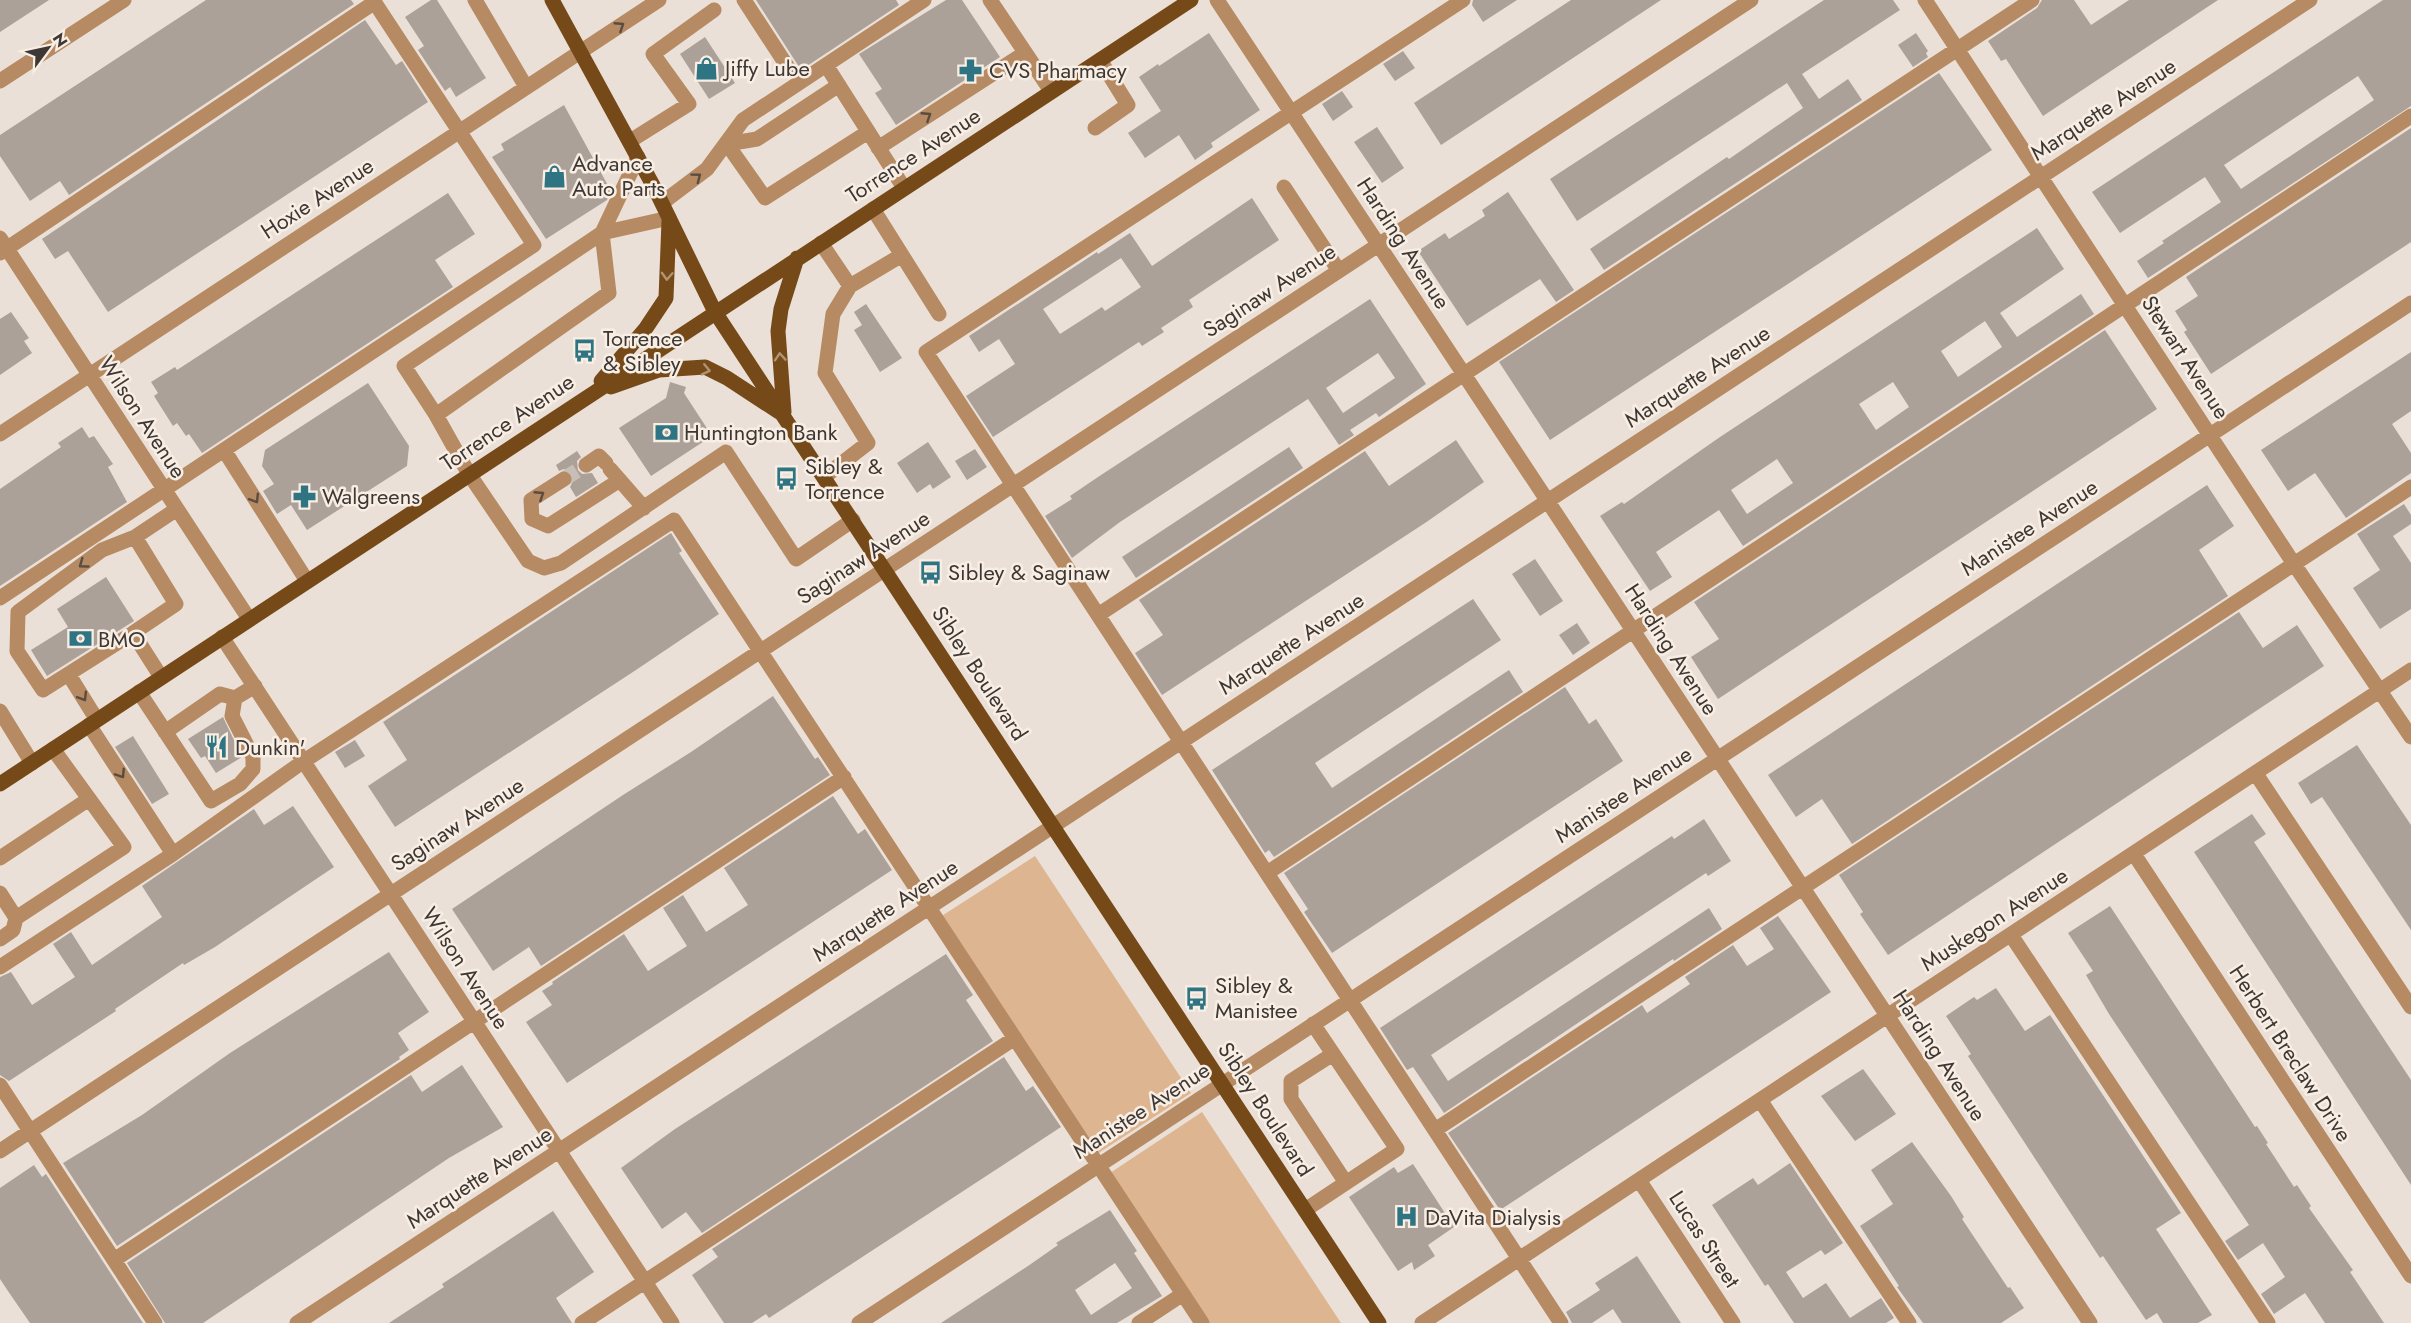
<svg xmlns="http://www.w3.org/2000/svg" width="2411" height="1323" font-family="Jost,sans-serif">
	<style>
		.green { fill: #ddb591 }
		.building { fill: #aba198; fill-rule: evenodd }
		.lines { fill: none; stroke-linecap: round; stroke-linejoin: round }
		.minor-tunnel { stroke: #c8beb7; stroke-width: 15; stroke-dasharray: 15 8; stroke-linecap: butt }
		.minor { stroke: #b68a62; stroke-width: 15 }
		.major { stroke: #764918; stroke-width: 15 }
		.oneway { stroke: #5b4c40 }
		.oneway2 { stroke: #b19374 }
		.labels { text-anchor: middle; dominant-baseline: central; stroke-width: 5; stroke-linejoin: round; paint-order: stroke }
		.poi-label { font-size: 22px; fill: #3d3835; stroke: #f9eee4; text-anchor: start }
		.street-label { font-size: 22px; fill: #3d3835; stroke: #f9eee4 }
	</style>
	<rect width="100%" height="100%" fill="#ebe0d7"/>
	<path class="green" d="M1035 856 1191 1093 1097 1154 940 917Z
		M1202 1112 1341 1323H1207L1110 1173Z"/>
	<path class="building" d="M0 0H49L0 32Z
		M206 0H351L354 4 69 195 60 181 30 201 0 156V135Z
		M431 0H437L486 78 456 97 450 87 445 91 418 50 424 46 405 17Z
		M756 0H896L899 5 801 70Z
		M946 0H962L1000 57 896 125 875 93 882 89 859 54Z
		M1473 0H1517L1483 22 1472 5Z
		M1571 0H1661L1441 145 1414 103Z
		M1824 0H1893L1900 10 1802 74 1819 99 1848 79 1862 100 1604 270 1590 249 1727 157 1729 159 1803 108 1787 83 1577 221 1550 179Z
		M2042 0H2074L2091 25 2129 0H2218L2043 116 2006 59 2001 61 1988 41 2037 8Z
		M2383 0H2411V106L2148 278 2137 261 2164 243 2162 241 2221 202 2205 177 2120 233 2092 192ZM2358 76 2374 100 2241 189 2224 165Z
		M365 20 396 65 402 61 428 102 108 312 68 251 55 259 42 239Z
		M1209 33 1260 110 1211 143 1213 147 1195 160 1179 135 1145 158 1128 133 1161 111 1139 77 1158 64 1159 66Z
		M1916 33 1928 51 1926 53 1928 57 1913 67 1898 45Z
		M705 37 735 83 709 99 680 54Z
		M1403 51 1415 68 1395 81 1383 64Z
		M1939 73 1992 150 1550 440 1499 362Z
		M1342 91 1353 107 1333 121 1322 104Z
		M564 105 611 191 607 200 546 239 492 157 504 150 501 144Z
		M1377 127 1404 168 1382 183 1354 142Z
		M2411 128V242L2211 374 2184 332 2187 330 2175 311 2198 296 2186 277Z
		M1508 192 1574 290 1556 302 1540 279 1467 326 1418 251 1445 233 1449 239 1485 216 1482 210Z
		M448 193 475 234 435 260 453 287 202 453 189 434 186 436 177 423 173 426 154 396 158 393 151 382 175 367 177 370Z
		M1252 198 1279 240 1189 300 1193 307 1161 328 1164 332 1142 346 1139 342 993 437 966 396 1015 364 999 339 979 352 969 336 1097 252 1098 254 1130 233 1152 266ZM1121 258 1141 287 1105 311 1102 307 1060 334 1043 309Z
		M2037 228 2064 269 2000 313 2017 337 2081 294 2094 314 1743 546 1719 510 1656 552 1672 577 1650 591 1600 516 1622 502 1624 504 1720 437ZM1985 321 2002 347 1958 377 1941 351ZM1893 382 1909 407 1876 430 1859 404ZM1777 459 1793 483 1747 514 1731 490Z
		M1370 299 1426 384 1379 417 1376 413 1350 430 1354 435 1339 445 1308 399 1120 522 1072 558 1045 516 1072 499 1070 496 1098 477ZM1378 353 1395 378 1343 413 1326 388Z
		M866 304 902 358 880 372 854 330 862 325 854 312Z
		M11 312 29 338 24 341 32 353 0 375V319Z
		M2105 330 2157 409 1718 699 1691 657 1719 639 1694 602Z
		M2411 352V411L2392 424 2411 453V473L2346 518 2315 473 2288 491 2261 450Z
		M670 382 686 387 684 393 712 436 651 476 619 428 666 398Z
		M368 383 409 446 407 466 307 530 291 505 277 514 263 491 274 484 262 466 265 450Z
		M82 427 89 438 94 436 113 464 108 467 127 502 0 586V489L61 447 58 443Z
		M1456 440 1484 482 1425 523 1162 695 1135 653 1163 635 1139 600 1365 451 1389 486Z
		M928 442 951 477 933 489 930 484 917 493 897 463Z
		M1289 447 1303 468 1136 578 1122 557Z
		M975 449 987 467 967 480 955 461Z
		M577 451 581 457 577 461 578 470 582 474 592 473 598 483 576 497 570 487 574 479 572 473 564 469 559 471 556 465Z
		M2207 485 2234 526 2199 550 2228 596 1852 844 1822 799 1796 817 1768 775Z
		M2404 504 2411 515V524L2393 536 2411 563V609L2380 629 2353 588 2380 570 2357 534Z
		M671 533 682 551 679 553 719 614 636 670 395 827 368 786 407 760 383 722Z
		M1535 559 1563 601 1540 616 1512 574Z
		M106 577 134 621 47 676 31 650 68 627 57 609Z
		M1473 599 1501 640 1315 763 1332 788 1509 670 1523 692 1274 857 1269 850 1265 853 1212 770Z
		M2239 612 2263 648 2297 625 2324 666 1888 955 1860 914 1863 912 1839 875Z
		M1577 623 1590 643 1573 655 1559 635Z
		M1565 687 1589 724 1596 719 1623 761 1332 953 1304 912 1308 909 1284 873Z
		M773 696 815 759 818 757 830 775 541 966 529 947 493 971 452 909 623 795 691 752Z
		M223 717 242 757 216 773 205 756 201 758 188 739Z
		M133 736 169 794 152 804 115 747Z
		M355 740 365 756 345 768 335 752Z
		M2357 745 2411 825V930L2322 797 2311 804 2298 783Z
		M833 796 858 834 865 829 892 870 567 1083 526 1022 552 1005 542 991 553 984 552 982 624 934 648 971 687 946 663 908 683 895 706 932 748 905 724 868Z
		M293 806 334 867 215 947 184 965 183 963 115 1009 116 1011 9 1081 0 1075V977L11 972 32 1005 75 977 53 944 71 932 92 965 162 917 142 886 254 809 264 825Z
		M2252 814 2266 834 2254 842 2411 1080V1185L2194 852Z
		M1704 819 1731 861 1708 876 1706 873 1431 1055 1448 1081 1709 908 1722 929 1674 961 1673 959 1444 1113 1413 1067 1407 1070 1380 1028 1672 836 1674 839Z
		M2110 906 2255 1127 2257 1126 2268 1143 2266 1144 2294 1187 2297 1185 2311 1206 2309 1208 2353 1270 2350 1272 2384 1323H2325L2305 1293 2274 1314 2261 1294 2285 1277 2263 1243 2238 1260 2225 1241 2249 1225 2109 1014 2086 975 2093 971 2068 933Z
		M1778 916 1831 992 1500 1210 1448 1133 1642 1005 1647 1013 1690 984 1685 977 1733 945 1747 966 1774 949 1760 928Z
		M389 952 429 1012 398 1033 409 1050 399 1057 400 1059 117 1246 63 1163 142 1115 230 1053Z
		M946 954 973 995 966 1000 993 1041 702 1233 686 1212 662 1229 621 1168 675 1129Z
		M1996 988 2025 1031 2050 1015 2181 1213 2156 1229 2212 1315 2198 1323H2163L2157 1313 2146 1320 2103 1256 2100 1258 1968 1056 1971 1054 1946 1016 1974 997 1977 1000Z
		M1004 1057 1026 1091 1033 1086 1061 1127 769 1318 766 1314 752 1323H724L692 1275 718 1257 712 1249Z
		M462 1065 503 1127 449 1158 203 1323H165L127 1263 411 1075 422 1092Z
		M1863 1069 1896 1114 1855 1141 1821 1096Z
		M1912 1142 1951 1196 1964 1217 1962 1219 2008 1288 2010 1287 2024 1308 2001 1323H1923L1897 1287 1899 1286 1860 1226 1893 1204 1871 1170Z
		M1790 1163 1843 1243 1825 1255 1821 1250 1786 1272 1803 1298 1826 1283 1850 1318 1881 1298 1894 1318 1886 1323H1794L1768 1284 1765 1286 1712 1205 1753 1178 1758 1185Z
		M1413 1164 1454 1227 1428 1245 1435 1256 1414 1270 1412 1262 1398 1271 1349 1197 1394 1167 1398 1173Z
		M34 1165 42 1177 46 1174 143 1323H30L10 1294 0 1279V1188Z
		M1110 1210 1137 1251 1134 1253 1162 1296 1117 1323H941L1028 1266 1058 1245 1056 1243ZM1115 1263 1132 1288 1091 1315 1075 1290Z
		M553 1211 594 1272 556 1298 572 1323H389L444 1287 442 1284Z
		M1637 1256 1681 1323H1622L1613 1309 1592 1323H1572L1566 1312 1600 1290 1595 1283Z"/>
	<g class="lines">
		<path class="minor-tunnel" d="M564 479 586 465"/>
		<path class="minor" d="M475 0 526 87
			M744 0 789 69
			M990 0 1051 91
			M1217 0 2090 1323
			M1463 0 926 352 1561 1323
			M1925 0 2294 564 2411 737
			M826 65 904 188
			M0 81 124 0
			M1095 128 1128 105 1100 60
			M630 141 689 104 653 54 714 10
			M727 144 765 198 868 132
			M727 144 757 139 839 85
			M878 148 1025 53
			M1284 187 1339 271
			M662 203 707 169 743 120 924 0
			M873 209 939 314
			M669 218 602 233 404 366 436 415 469 474 528 561 544 568 561 563 726 452 796 559 853 520
			M0 238 249 619
			M821 243 850 286 833 314 825 373 868 443 824 477
			M0 253 375 2
			M850 286 902 255
			M436 415 609 293 602 233 638 157
			M0 434 659 0
			M224 450 307 581
			M586 465 599 456 606 463
			M610 469 644 508
			M532 519 548 526 620 480
			M532 519 531 500 564 479
			M0 598 534 245 373 0
			M1098 615 2032 0
			M133 633 43 690 17 651 18 612 102 550 135 537
			M222 637 672 1323
			M69 675 97 720
			M161 677 133 633 176 604 135 537 177 509
			M139 692 211 801 240 784 253 769V757L232 716 235 698
			M0 711 32 763
			M89 725 173 854
			M165 732 220 694 235 698 255 686
			M2256 774 2411 1007
			M2134 854 2411 1276
			M0 858 89 799
			M1267 873 2411 116
			M0 893 16 918 13 930 0 939
			M16 918 124 847 53 749
			M2011 935 2268 1323
			M0 967 173 854 304 761 674 520 1202 1323
			M1333 1054 1291 1081V1099L1346 1183
			M0 1085 155 1323
			M1760 1100 1909 1323
			M1435 1130 2411 487
			M0 1151 1751 0
			M1639 1180 1733 1323
			M1305 1210 1397 1149 1313 1024
			M114 1260 844 777
			M297 1323 2310 0
			M582 1323 1015 1038
			M859 1323 2411 303
			M1139 1323 1183 1294
			M1422 1323 2411 670"/>
		<path class="major" d="M552 0 655 189 715 312 1379 1323
			M601 381 646 328 666 298 669 221
			M611 387 659 370 705 367 727 378 779 412
			M784 412 778 331 781 309 797 258
			M0 784 1191 0"/>
	</g>
	<defs><path id="oneway-chevron" d="M-2-3.5L2.5 0L-2 3.5" fill="none" stroke-width="1.6" stroke-linecap="round" stroke-linejoin="round" transform="scale(1.5)"/></defs>
	<g class="oneway">
		<use href="#oneway-chevron" transform="translate(620 26) rotate(-33)"/>
		<use href="#oneway-chevron" transform="translate(927 116) rotate(-33)"/>
		<use href="#oneway-chevron" transform="translate(697 177) rotate(-37)"/>
		<use href="#oneway-chevron" transform="translate(540 495) rotate(-33)"/>
		<use href="#oneway-chevron" transform="translate(255 499) rotate(58)"/>
		<use href="#oneway-chevron" transform="translate(83 564) rotate(144)"/>
		<use href="#oneway-chevron" transform="translate(83 697) rotate(58)"/>
		<use href="#oneway-chevron" transform="translate(121 774) rotate(57)"/>
	</g>
	<g class="oneway2">
		<use href="#oneway-chevron" transform="translate(667 276) rotate(93)"/>
		<use href="#oneway-chevron" transform="translate(780 357) rotate(-94)"/>
		<use href="#oneway-chevron" transform="translate(706 370) rotate(13)"/>
	</g>
	<defs>
		<symbol id="shop-bare" viewBox="-9 -9 18 18"><path d="M-5-2.5h2.3a2.7 3.5 0 0 1 5.4 0H5L5.5 6h-11ZM-1.5-2.5h3a1.5 2.3 0 0 0-3 0Z" fill="#2f7482" stroke="#f9eee4" stroke-width="2.5" paint-order="stroke"/></symbol>
		<symbol id="pharmacy-bare" viewBox="-9 -9 18 18"><path d="M-2-6h4v4h4v4h-4v4h-4v-4h-4v-4h4Z" fill="#2f7482" stroke="#f9eee4" stroke-width="2.5" paint-order="stroke"/></symbol>
		<symbol id="bus-bare" viewBox="-9 -9 18 18"><path d="M-5-6H5V4H4V6H2V4H-2V6H-4V4H-5ZM-3.5-4V0h7V-4ZM-3.5 1.2v1.5H-2V1.2ZM2 1.2v1.5H3.5V1.2Z" fill="#2f7482" stroke="#f9eee4" stroke-width="2.5" paint-order="stroke"/></symbol>
		<symbol id="bank-bare" viewBox="-9 -9 18 18"><path d="M-6-4H6V4H-6ZM0-2.3a2.3 2.3 0 1 0 0 4.6a2.3 2.3 0 1 0 0-4.6Z" fill="#2f7482" stroke="#f9eee4" stroke-width="2.5" paint-order="stroke"/></symbol>
		<symbol id="restaurant-bare" viewBox="-9 -9 18 18"><path d="M-5-6h1v4h1v-4h1v4h1v-4h1v5L-1.5 .5V6h-2V.5L-5-1ZM5-6V6H3V1.5H1.5Q1.5-4 5-6Z" fill="#2f7482" stroke="#f9eee4" stroke-width="2.5" paint-order="stroke"/></symbol>
		<symbol id="hospital-bare" viewBox="-9 -9 18 18"><path d="M-5-5h3v3.5h4V-5h3V5h-3V1.5h-4V5h-3Z" fill="#2f7482" stroke="#f9eee4" stroke-width="2.5" paint-order="stroke"/></symbol>
	</defs>
	<g fill-rule="evenodd">
		<use href="#shop-bare" x="690" y="52" width="33" height="33"/>
		<use href="#pharmacy-bare" x="954" y="54" width="33" height="33"/>
		<use href="#shop-bare" x="538" y="160" width="33" height="33"/>
		<use href="#bus-bare" x="568" y="334" width="33" height="33"/>
		<use href="#bank-bare" x="650" y="416" width="33" height="33"/>
		<use href="#bus-bare" x="770" y="462" width="33" height="33"/>
		<use href="#pharmacy-bare" x="288" y="480" width="33" height="33"/>
		<use href="#bus-bare" x="914" y="556" width="33" height="33"/>
		<use href="#bank-bare" x="64" y="622" width="33" height="33"/>
		<use href="#restaurant-bare" x="200" y="730" width="33" height="33"/>
		<use href="#bus-bare" x="1180" y="982" width="33" height="33"/>
		<use href="#hospital-bare" x="1390" y="1200" width="33" height="33"/>
	</g>
	<g class="labels">
		<g class="poi-label">
			<text x="725" y="68">Jiffy Lube</text>
			<text x="989" y="70">CVS Pharmacy</text>
			<text x="572" y="163">Advance<tspan x="572" dy="25">Auto Parts</tspan></text>
			<text x="603" y="338">Torrence<tspan x="603" dy="25">&amp; Sibley</tspan></text>
			<text x="684" y="432">Huntington Bank</text>
			<text x="805" y="466">Sibley &amp;<tspan x="805" dy="25">Torrence</tspan></text>
			<text x="322" y="496">Walgreens</text>
			<text x="948" y="572">Sibley &amp; Saginaw</text>
			<text x="98" y="639">BMO</text>
			<text x="235" y="747">Dunkin'</text>
			<text x="1215" y="985">Sibley &amp;<tspan x="1215" dy="25">Manistee</tspan></text>
			<text x="1425" y="1217">DaVita Dialysis</text>
		</g>
		<g class="street-label">
			<text transform="translate(2103 109) rotate(-33)">Marquette Avenue</text>
			<text transform="translate(913 155) rotate(-33)">Torrence Avenue</text>
			<text transform="translate(317 198) rotate(-33)">Hoxie Avenue</text>
			<text transform="translate(1404 243) rotate(57)">Harding Avenue</text>
			<text transform="translate(1269 290) rotate(-33)">Saginaw Avenue</text>
			<text transform="translate(2186 357) rotate(57)">Stewart Avenue</text>
			<text transform="translate(1697 376) rotate(-33)">Marquette Avenue</text>
			<text transform="translate(143 417) rotate(57)">Wilson Avenue</text>
			<text transform="translate(507 422) rotate(-34)">Torrence Avenue</text>
			<text transform="translate(2029 527) rotate(-33)">Manistee Avenue</text>
			<text transform="translate(863 557) rotate(-33)">Saginaw Avenue</text>
			<text transform="translate(1291 643) rotate(-33)">Marquette Avenue</text>
			<text transform="translate(1672 649) rotate(57)">Harding Avenue</text>
			<text transform="translate(980 673) rotate(57)">Sibley Boulevard</text>
			<text transform="translate(1623 794) rotate(-33)">Manistee Avenue</text>
			<text transform="translate(457 824) rotate(-33)">Saginaw Avenue</text>
			<text transform="translate(885 910) rotate(-33)">Marquette Avenue</text>
			<text transform="translate(1994 919) rotate(-33)">Muskegon Avenue</text>
			<text transform="translate(466 968) rotate(57)">Wilson Avenue</text>
			<text transform="translate(2291 1053) rotate(57)">Herbert Breclaw Drive</text>
			<text transform="translate(1940 1055) rotate(57)">Harding Avenue</text>
			<text transform="translate(1266 1109) rotate(57)">Sibley Boulevard</text>
			<text transform="translate(1141 1110) rotate(-33)">Manistee Avenue</text>
			<text transform="translate(479 1177) rotate(-33)">Marquette Avenue</text>
			<text transform="translate(1705 1239) rotate(57)">Lucas Street</text>
		</g>
	</g>
	<g transform="translate(48 48) rotate(57)" stroke="#f9eee4" stroke-width="4.5" paint-order="stroke">
	<path d="M0-4.5L10 22L0 15L-10 22Z" fill="#3d3835"/>
	<text y="-9" font-size="16" font-weight="bold" text-anchor="middle" fill="#3d3835">N</text>
	</g>
</svg>
